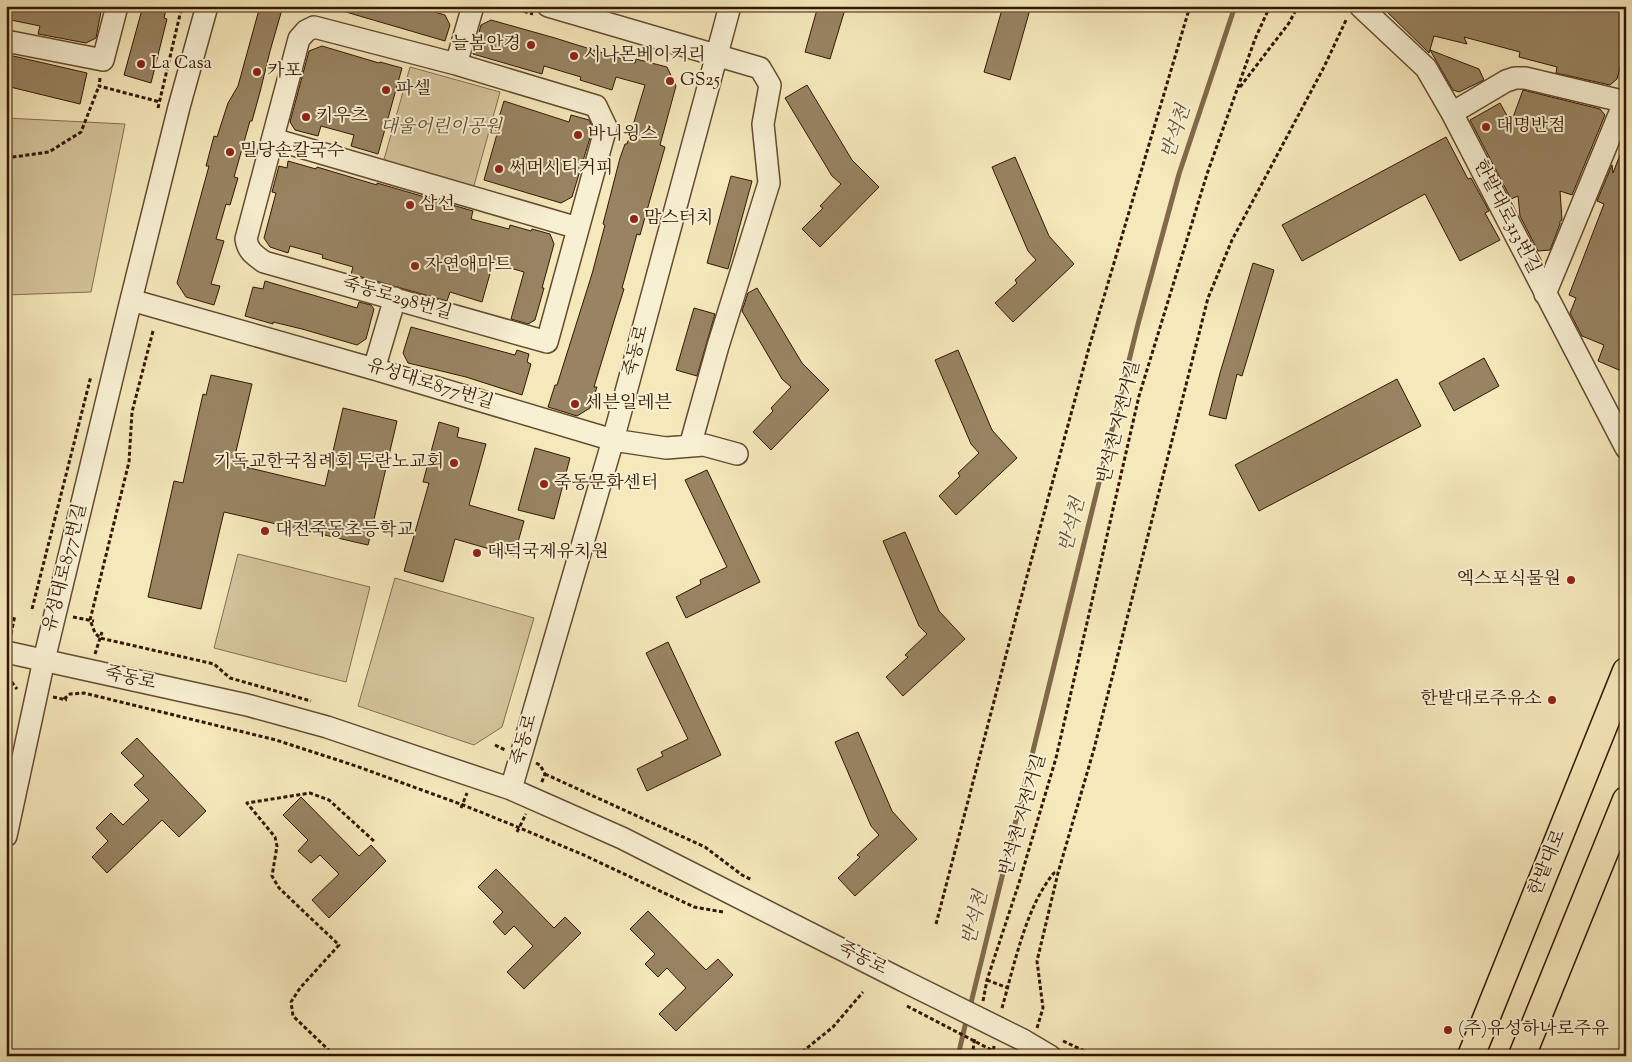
<svg xmlns="http://www.w3.org/2000/svg" width="1632" height="1062" font-family="'Sorts Mill Goudy','Noto Serif KR',serif">
	<style>
		.green { fill: #d4c49c; stroke: #846e4f }
		.lines { fill: none; stroke-linecap: round; stroke-linejoin: round }
		.stream { stroke: #806a4b; stroke-width: 5 }
		.building { fill: #988462; stroke: #331702 }
		.minor-casing { stroke: #644b30; stroke-width: 24 }
		.major-casing { stroke: #331702; stroke-width: 29 }
		.path { stroke: #331702; stroke-width: 3; stroke-dasharray: 4 2.5; stroke-linecap: butt }
		.minor { stroke: #f8f0d3; stroke-width: 21 }
		.major { stroke: #f5e8bb; stroke-width: 26 }
		.minor-bridge-casing { stroke: #644b30; stroke-width: 24; stroke-linecap: butt }
		.path-bridge { stroke: #331702; stroke-width: 3; stroke-dasharray: 4 2.5; stroke-linecap: butt }
		.minor-bridge { stroke: #f8f0d3; stroke-width: 21 }
		.poi-dot { fill: #8f2418; stroke: #f8f0d3; stroke-width: 2 }
		.labels { text-anchor: middle; dominant-baseline: central; stroke-width: 4; stroke-linejoin: round; paint-order: stroke }
		.poi-label { font-size: 18px; fill: #331702; stroke: #f8f0d3; text-anchor: start }
		.park-label { font-size: 18px; font-style: italic; fill: #634b30; stroke: #f8f0d3 }
		.street-label { font-size: 18px; fill: #331702; stroke: #f8f0d3 }
		.water-label { font-size: 19px; font-style: italic; fill: #664e33; stroke: #f8f0d3 }
	</style>
	<rect width="100%" height="100%" fill="#f5e8bb"/>
	<filter id="stains"><feTurbulence type="fractalNoise" baseFrequency=".004" numOctaves="4"/><feColorMatrix values="0 0 0 0 .2 0 0 0 0 .09 0 0 0 0 .02 0 0 0 .5 -.17"/></filter>
	<radialGradient id="worn" r=".72"><stop offset=".6" stop-color="#630" stop-opacity="0"/><stop offset="1" stop-color="#630" stop-opacity=".3"/></radialGradient>
	<path class="green" d="M410 67 500 92 473 189 383 163Z
		M6 118 125 124 91 292 6 295Z
		M238 554 370 587 346 682 214 648Z
		M395 578 534 618 502 727 474 745 358 706Z"/>
	<g class="lines">
		<path class="stream" d="M970 1007 1138 324 1179 174 1235 6
			M958 1056 967 1017"/>
	</g>
	<path class="building" d="M6 6H102L96 38 86 43 38 34 40 26 6 19Z
		M143 6H167L164 18 167 19 151 83 124 75Z
		M260 6H283L270 51 260 92 252 121H250L234 177 238 178 230 205 226 204 216 239 224 241 211 284 220 286 214 305 186 297 177 283 209 166H206L214 136 217 137 228 103 238 86Z
		M339 6H414L445 15 450 25 445 41 339 10Z
		M818 6H846L830 59 805 52Z
		M1003 6H1031L1010 80 984 72Z
		M1381 6H1626V44L1617 79 1610 85 1556 73 1557 67 1519 57 1520 52 1464 37 1467 44 1434 36 1429 53Z
		M491 20 555 38 635 63 636 59 667 67 676 86 660 145 665 147 640 235 637 234 622 288 624 289 614 321 594 387H597L590 408 577 416 548 407 555 385H557L592 274 605 225 603 224 620 158 625 144H627L631 132 645 85 616 77 612 90 580 80 581 77 544 66 542 74 473 54 481 25Z
		M322 46 379 63 380 62 402 68 378 154 351 146 354 135 321 126 318 136 295 130 290 122 309 51Z
		M1430 50 1479 69 1484 80 1459 92 1453 90Z
		M9 55 87 73 80 104 6 86V67Z
		M807 85 852 160 879 187 820 247 802 229 823 208 820 206 841 184 832 176 785 98Z
		M1523 90 1600 109 1605 115 1572 195 1560 191 1562 220 1560 221V224L1550 250 1538 251 1520 216 1518 196 1511 199 1470 120 1500 103 1511 123Z
		M504 101 569 122 571 115 589 120 593 128 572 197 561 203 484 180 497 134H494Z
		M1446 137 1468 179 1471 178 1489 211 1485 213 1500 240 1460 261 1425 194 1302 261 1282 225Z
		M1625 142H1626V373L1598 361 1604 345 1582 336 1570 313 1576 298 1569 295 1604 204 1597 201 1612 165 1613 173Z
		M1015 157 1049 236 1074 264 1013 322 995 303 1017 283 1015 280 1036 260 1028 251 992 167Z
		M288 161 316 169 317 167 377 185V183L473 211 471 219 509 229 510 225 531 231 532 229 550 234 554 244 542 288H544L535 320 528 324 511 319 524 272 493 263 482 302 450 292 447 301 351 274 353 267 322 258 323 255 290 246 288 253 270 247 264 238 276 193 272 192 279 166 287 168Z
		M731 176 752 181 728 269 707 263Z
		M1253 263 1274 270 1242 376 1237 374 1226 419 1209 415 1220 373Z
		M265 281 357 308 359 302 371 305 374 309 366 339 357 345 302 329 273 322V324L245 316 253 287 263 289Z
		M757 288 802 363 829 390 771 450 753 432 773 411 771 408 791 387 782 379 742 311 748 293Z
		M694 308 715 314 697 376 676 370Z
		M411 327 515 355 517 350 529 354 527 362 531 364 522 395 466 377 408 363 403 353Z
		M958 350 992 430 1017 458 956 515 939 496 960 476 958 473 979 453 971 444 935 360Z
		M1484 358 1499 386 1454 411 1439 383Z
		M211 375 252 384 233 464 325 486 343 408 397 421 368 545 224 512 201 609 148 597 174 481 183 483 203 394 206 395Z
		M1397 379 1421 426 1259 511 1235 465Z
		M439 422 459 428 457 437 486 444 469 505 524 521 514 556 455 539 443 582 404 571 429 483 423 482Z
		M535 448 570 458 554 519 518 510Z
		M707 470 760 582 686 618 676 597 701 584 700 580 727 567 685 480Z
		M905 532 939 611 965 639 903 696 886 677 908 657 905 655 927 634 919 626 883 541Z
		M668 642 721 755 647 791 637 769 663 756 661 752 688 739 646 653Z
		M858 732 892 811 917 839 855 896 838 878 860 857 857 855 879 835 871 826 835 742Z
		M137 738 206 811 179 837 162 820 107 873 92 857 108 841 96 828 111 813 123 825 149 800 134 785 144 776 121 753Z
		M301 797 359 856 371 845 386 861 329 918 312 900 339 874 320 855 311 863 298 851 308 840 283 815Z
		M496 869 554 928 565 917 581 933 524 989 507 972 533 946 514 926 505 935 493 922 503 912 478 887Z
		M648 911 706 970 718 959 733 975 676 1031 659 1014 686 988 667 968 658 977 645 964 655 954 630 929Z"/>
	<g class="lines">
		<defs>
			<path id="minor" d="M548 6 760 68 770 85 763 124 769 183 718 346 690 446
				M1360 6 1426 68 1452 113 1626 448
				M314 27 456 64 596 106 606 127 547 342 264 262C254 255 248 251 246 239L299 39 306 31Z
				M6 41 103 60 117 6
				M456 64 473 6
				M1452 113 1506 81 1515 78H1525L1626 102
				M273 139 578 228
				M1545 294 1626 98
				M131 300 374 369 613 440 666 448 704 445 737 454
				M374 369 395 298
				M6 652 247 705 327 727 511 789 622 838 902 980
				M511 789 613 440 730 6
				M6 836 44 660 131 300 179 107 207 6
				M1023 1040 1050 1056"/>
			<path id="major" d="M1471 1056 1626 671
				M1522 1056 1626 800"/>
		</defs>
		<use href="#minor" class="minor-casing"/>
		<use href="#major" class="major-casing"/>
		<path class="path" d="M505 6 533 14
			M100 78 99 86 160 102
			M1240 87 1289 23 1298 6
			M158 108 182 6
			M6 158 49 152 81 132 99 86
			M153 331 132 412 129 462 90 620 95 633 100 638 214 664 230 678 311 701
			M32 609 91 376
			M73 617 94 621
			M6 618 14 619
			M11 634 15 615
			M95 654 102 632
			M6 679 11 681 17 689
			M53 697 67 700
			M64 699 70 694 84 693 276 740 356 766 463 805 520 828 586 856 694 907 723 912
			M495 745 505 750
			M536 763 540 765 545 774 541 784
			M545 774 705 847 742 875 752 880
			M461 808 467 793
			M517 832 526 814
			M936 924 1017 613 1090 344 1190 6
			M987 980 1008 988
			M983 1001 987 980 1019 883 1056 758 1139 396 1207 174 1255 39 1270 6
			M1002 1008C1014 966 1026 906 1054 873H1058
			M1037 1028 1043 1008 1037 961 1058 873 1094 749 1208 298 1232 240 1324 67 1347 18
			M1063 1041 1095 1056
			M973 1050 987 1056
			M335 1056 293 1016 291 1002 300 988 339 945 279 888 272 876 277 846 275 837 247 803 310 793 329 800 375 842
			M534 1056H548
			M797 1056 833 1027 863 992
			M972 1056 975 1037
			M993 1056 994 1046"/>
		<use href="#minor" class="minor"/>
		<use href="#major" class="major"/>
		<defs>
			<path id="minor-bridge" d="M902 980 1023 1040"/>
		</defs>
		<use href="#minor-bridge" class="minor-bridge-casing"/>
		<path class="path-bridge" d="M907 1006 1003 1056"/>
		<use href="#minor-bridge" class="minor-bridge"/>
	</g>
	<g class="poi-dot">
		<circle cx="531" cy="45" r="5"/>
		<circle cx="574" cy="56" r="5"/>
		<circle cx="141" cy="64" r="5"/>
		<circle cx="257" cy="72" r="5"/>
		<circle cx="670" cy="81" r="5"/>
		<circle cx="386" cy="90" r="5"/>
		<circle cx="306" cy="117" r="5"/>
		<circle cx="1486" cy="127" r="5"/>
		<circle cx="578" cy="135" r="5"/>
		<circle cx="230" cy="152" r="5"/>
		<circle cx="499" cy="169" r="5"/>
		<circle cx="410" cy="205" r="5"/>
		<circle cx="634" cy="219" r="5"/>
		<circle cx="415" cy="266" r="5"/>
		<circle cx="575" cy="404" r="5"/>
		<circle cx="454" cy="463" r="5"/>
		<circle cx="544" cy="484" r="5"/>
		<circle cx="265" cy="531" r="5"/>
		<circle cx="477" cy="553" r="5"/>
		<circle cx="1571" cy="580" r="5"/>
		<circle cx="1552" cy="700" r="5"/>
		<circle cx="1448" cy="1030" r="5"/>
	</g>
	<g class="labels">
		<g class="poi-label">
			<text x="521" y="45" text-anchor="end">늘봄안경</text>
			<text x="584" y="56">시나몬베이커리</text>
			<text x="151" y="64">La Casa</text>
			<text x="267" y="72">카포</text>
			<text x="680" y="81">GS25</text>
			<text x="396" y="90">파셀</text>
			<text x="316" y="117">키우츠</text>
			<text x="1496" y="127">대명반점</text>
			<text x="588" y="135">바니윙스</text>
			<text x="240" y="152">밀당손칼국수</text>
			<text x="509" y="169">써머시티커피</text>
			<text x="420" y="205">삼선</text>
			<text x="644" y="219">맘스터치</text>
			<text x="425" y="266">자연애마트</text>
			<text x="585" y="404">세븐일레븐</text>
			<text x="444" y="463" text-anchor="end">기독교한국침례회 두란노교회</text>
			<text x="554" y="484">죽동문화센터</text>
			<text x="275" y="531">대전죽동초등학교</text>
			<text x="487" y="553">대덕국제유치원</text>
			<text x="1561" y="580" text-anchor="end">엑스포식물원</text>
			<text x="1542" y="700" text-anchor="end">한밭대로주유소</text>
			<text x="1458" y="1030">(주)유성하나로주유</text>
		</g>
		<g class="park-label">
			<text x="441" y="128">대울어린이공원</text>
		</g>
		<g class="street-label">
			<text transform="translate(1506 217) rotate(63)">한밭대로313번길</text>
			<text transform="translate(397 299) rotate(16)">죽동로298번길</text>
			<text transform="translate(637 351) rotate(-75)">죽동로</text>
			<text transform="translate(430 385) rotate(17)">유성대로877번길</text>
			<text transform="translate(1120 422) rotate(-76)">반석천 자전거길</text>
			<text transform="translate(66 568) rotate(-76)">유성대로877번길</text>
			<text transform="translate(130 679) rotate(13)">죽동로</text>
			<text transform="translate(525 740) rotate(-74)">죽동로</text>
			<text transform="translate(1024 815) rotate(-74)">반석천 자전거길</text>
			<text transform="translate(1548 863) rotate(-68)">한밭대로</text>
			<text transform="translate(862 959) rotate(27)">죽동로</text>
		</g>
		<g class="water-label">
			<text transform="translate(1177 132) rotate(-72)">반석천</text>
			<text transform="translate(1073 525) rotate(-76)">반석천</text>
			<text transform="translate(976 918) rotate(-76)">반석천</text>
		</g>
	</g>
	<rect width="1632" height="1062" fill="none" stroke="#f5e8bb" stroke-width="25"/>
	<rect x="8" y="8" width="1617" height="1047" fill="none" stroke="#331702" stroke-width="2.5"/>
	<rect x="12" y="12" width="1607" height="1037" fill="none" stroke="#331702"/>
	<rect width="100%" height="100%" filter="url(#stains)"/>
	<rect width="100%" height="100%" fill="url(#worn)"/>
</svg>
